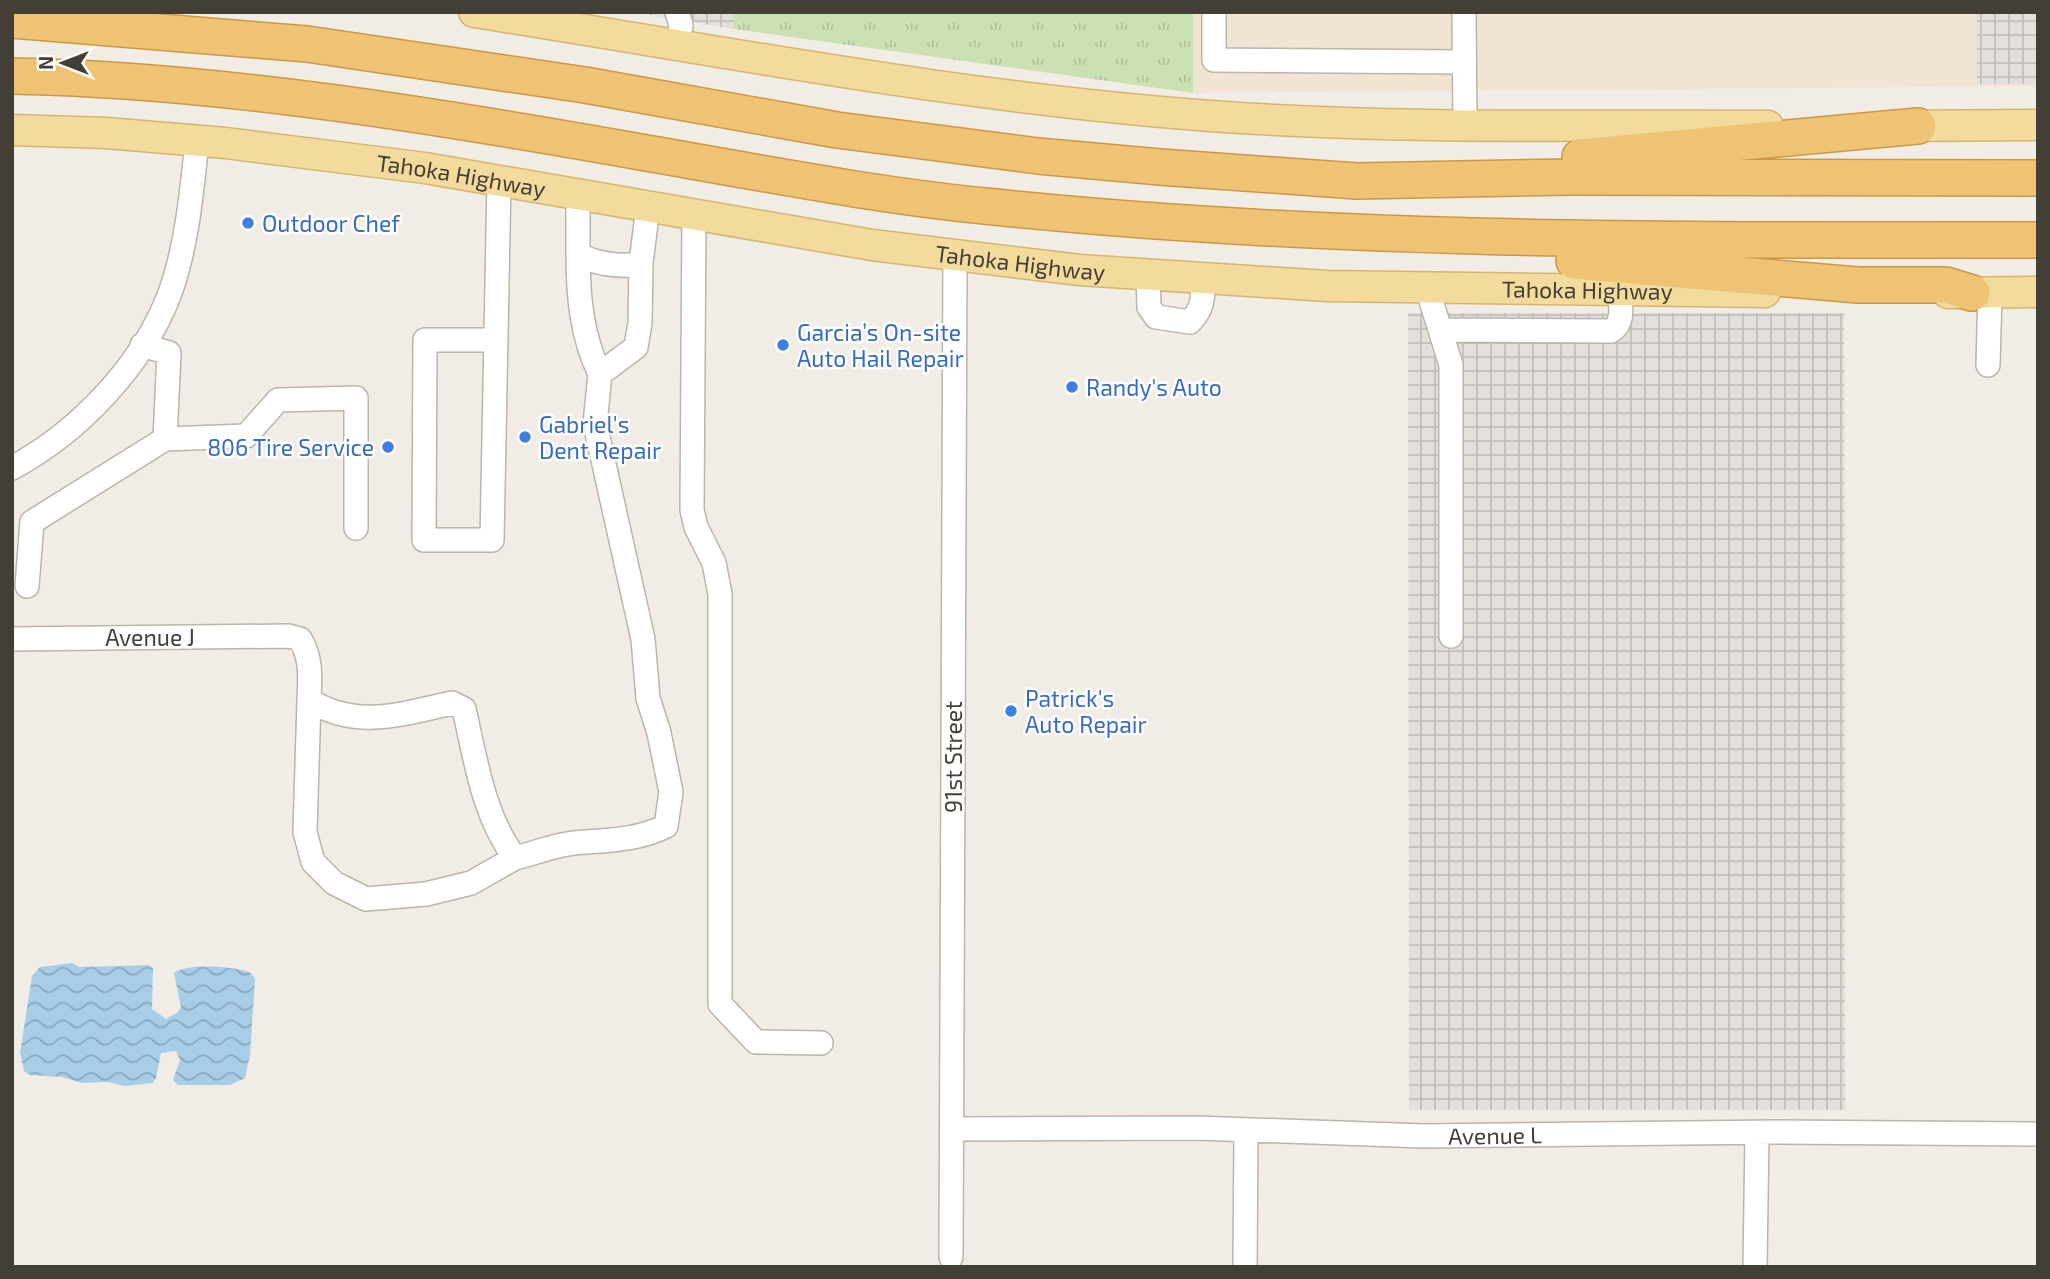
<svg xmlns="http://www.w3.org/2000/svg" width="2050" height="1279" font-family="'Exo 2',sans-serif">
	<style>
		.commercial { fill: #f1e4d3 }
		.industrial { fill: url(#industrial-grid) }
		.grass { fill: url(#grass-tufts) }
		.water { fill: url(#water-waves) }
		.lines { fill: none; stroke-linecap: round; stroke-linejoin: round }
		.minor-casing { stroke: #bbb5aa; stroke-width: 26 }
		.major-casing { stroke: #d6b66f; stroke-width: 33 }
		.highway-casing { stroke: #cb9945; stroke-width: 38 }
		.minor { stroke: #fff; stroke-width: 23 }
		.major { stroke: #f3da9d; stroke-width: 30 }
		.highway { stroke: #eec474; stroke-width: 35 }
		.shop-dot { fill: #3f7fe0; stroke: #fff; stroke-width: 2.5 }
		.labels { text-anchor: middle; dominant-baseline: central; stroke-width: 5; stroke-linejoin: round; paint-order: stroke }
		.street-label { font-size: 23px; fill: #433e36; stroke: #fff }
		.shop-label { font-size: 23px; fill: #366cbe; stroke: #fff; text-anchor: start }
	</style>
	<defs>
		<pattern id="industrial-grid" width="8" height="8" patternUnits="userSpaceOnUse" patternTransform="scale(1.75)"><rect width="8" height="8" fill="#e3dfdb"/><path d="M0 4h8M4 0v8" fill="none" stroke="#c4c0bd"/></pattern>
		<pattern id="grass-tufts" width="24" height="20" patternUnits="userSpaceOnUse" patternTransform="scale(1.75)"><rect width="24" height="20" fill="#cce1b3"/><path d="M3 7l-1-3M5 7V3M7 7l1-3M15 17l-1-3M17 17v-4M19 17l1-3" fill="none" stroke="#b0c29b"/></pattern>
		<pattern id="water-waves" width="16" height="10" patternUnits="userSpaceOnUse" patternTransform="scale(1.75)"><rect width="16" height="10" fill="#a8cee7"/><path d="M0 5q4-4 8 0t8 0" fill="none" stroke="#8aa9bc"/></pattern>
	</defs>
	<rect width="100%" height="100%" fill="#f1ede6"/>
	<path class="commercial" d="M1193 12H2038V86L1193 93Z"/>
	<path class="industrial" d="M632 12H734V29Z
		M1977 12H2038V84H1977Z
		M1408 313H1844L1845 1110H1409Z"/>
	<path class="grass" d="M734 12H1193V93L734 29Z"/>
	<path class="water" d="M72 963 80 967 149 965 153 968 152 1009 166 1019 178 1012 181 1007 174 973C186 963 236 966 251 973L255 979 250 1055 245 1078 230 1085H178L173 1080 180 1060 176 1051 161 1053 156 1078 153 1083 125 1086 108 1082 82 1083 62 1077 30 1075 24 1071 20 1053 32 976 40 967Z"/>
	<g class="lines">
		<defs>
			<path id="minor" d="M677 12 681 25 678 45
				M1214 12V60L1464 62
				M1464 12 1465 125
				M578 195V252C589 264 625 268 641 263L648 207
				M694 215 692 510 696 527 714 563 720 594V1004L756 1042 821 1043
				M578 252C578 295 581 335 600 374
				M1148 274 1149 307 1156 317 1190 322C1204 308 1203 296 1203 277
				M1427 288 1451 365V636
				M1441 330 1611 331C1625 323 1620 305 1620 291
				M496 340H425L424 540H492L499 181
				M1988 365 1990 293
				M165 439 246 436 278 400 356 398V528
				M12 468C79 432 143 365 170 293 187 246 192 190 197 141
				M27 586 32 522 165 439 169 353 142 345
				M12 639 289 636 300 639C312 658 310 679 309 700 357 730 401 714 452 703L464 709C476 761 483 815 515 858 535 853 555 845 574 843 607 840 636 841 666 826L671 792 659 733 648 698 643 639 595 424 600 374 636 347 640 323 641 263
				M309 700 305 832 313 862 334 883 366 899 426 894 471 883 515 858
				M952 1129 1196 1128 1424 1136 1776 1132 2038 1134
				M951 1257 955 257
				M1245 1267 1246 1131
				M1755 1267 1757 1133"/>
			<g id="major">
				<path d="M474 12C723 51 972 100 1225 117 1406 129 1587 125 1768 126"/>
				<path d="M1895 126 2038 125"/>
				<path id="s1" d="M12 130 106 133 226 143 425 168 872 245 1080 270 1327 286 1765 292"/>
				<path d="M1948 293 2038 292"/>
			</g>
			<path id="highway" d="M12 20 307 44 585 85 837 130 1038 156 1160 167 1357 181 1570 177 2038 178
				M12 76C224 80 443 117 652 154 763 173 873 195 985 206 1335 243 1686 240 2038 240
				M1580 157 1918 126
				M1574 261 1858 285H1946L1972 293"/>
		</defs>
		<use href="#minor" class="minor-casing"/>
		<use href="#major" class="major-casing"/>
		<use href="#highway" class="highway-casing"/>
		<use href="#minor" class="minor"/>
		<use href="#major" class="major"/>
		<use href="#highway" class="highway"/>
	</g>
	<g class="shop-dot">
		<circle cx="248" cy="223" r="7"/>
		<circle cx="783" cy="345" r="7"/>
		<circle cx="1072" cy="387" r="7"/>
		<circle cx="525" cy="437" r="7"/>
		<circle cx="388" cy="447" r="7"/>
		<circle cx="1011" cy="711" r="7"/>
	</g>
	<g class="labels">
		<g class="street-label">
			<text stroke="none"><textPath href="#s1" startOffset="452">Tahoka Highway</textPath></text>
			<text stroke="none"><textPath href="#s1" startOffset="1018">Tahoka Highway</textPath></text>
			<text stroke="none"><textPath href="#s1" startOffset="1586">Tahoka Highway</textPath></text>
			<text x="150" y="637">Avenue J</text>
			<text transform="translate(953 757) rotate(-90)">91st Street</text>
			<text transform="translate(1495 1135) rotate(-1)">Avenue L</text>
		</g>
		<g class="shop-label">
			<text x="262" y="223">Outdoor Chef</text>
			<text x="797" y="332">Garcia’s On-site<tspan x="797" dy="26">Auto Hail Repair</tspan></text>
			<text x="1086" y="387">Randy's Auto</text>
			<text x="539" y="424">Gabriel's<tspan x="539" dy="26">Dent Repair</tspan></text>
			<text x="374" y="447" text-anchor="end">806 Tire Service</text>
			<text x="1025" y="698">Patrick's<tspan x="1025" dy="26">Auto Repair</tspan></text>
		</g>
	</g>
	<rect width="2050" height="1279" fill="none" stroke="#433e36" stroke-width="28"/>
	<g transform="translate(63 63) rotate(270)" stroke="#ffffff" stroke-width="5" paint-order="stroke">
	<path d="M0-5L12 26L0 18L-12 26Z" fill="#433e36"/>
	<text y="-10" font-size="19" font-weight="bold" text-anchor="middle" fill="#433e36">N</text>
	</g>
</svg>
